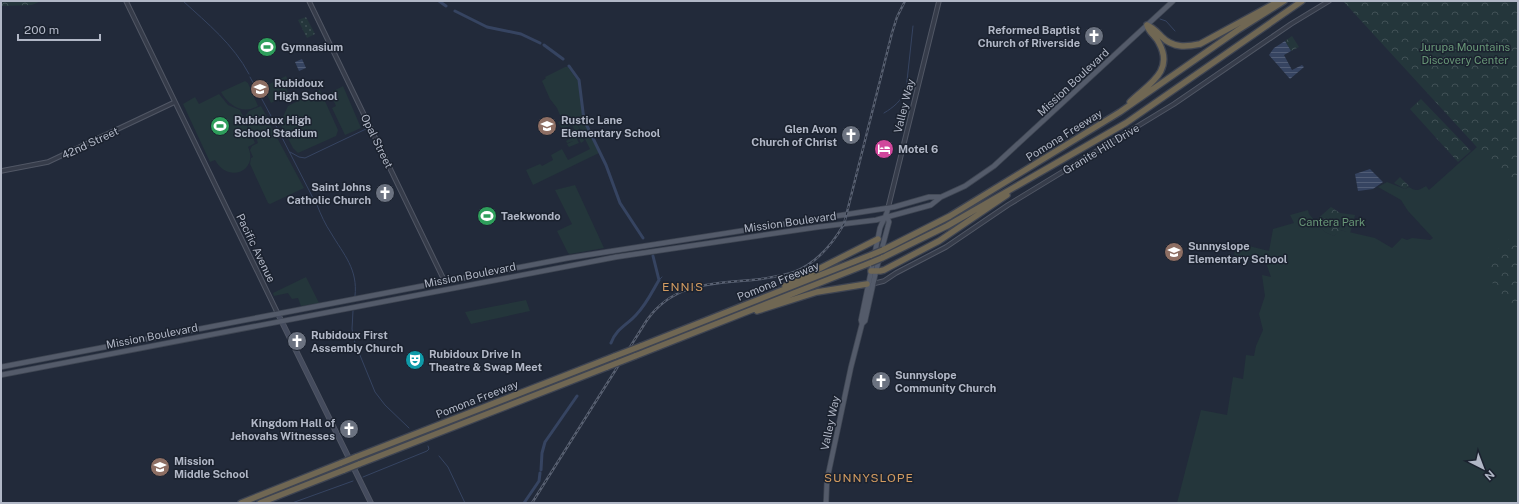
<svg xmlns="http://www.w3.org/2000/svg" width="1519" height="504" font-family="'Public Sans',sans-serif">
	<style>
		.grass { fill: #24363b }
		.forest { fill: url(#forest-crowns) }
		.garden { fill: url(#garden-dots) }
		.water { fill: url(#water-rules) }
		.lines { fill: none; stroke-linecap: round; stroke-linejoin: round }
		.stream { stroke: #364461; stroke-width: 1 }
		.canal { stroke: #364461; stroke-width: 3 }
		.tertiary-casing { stroke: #515765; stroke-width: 5.5 }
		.secondary-casing { stroke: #515765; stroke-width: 6 }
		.primary-casing { stroke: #3f4653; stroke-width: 6 }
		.motorway-casing { stroke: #3e4452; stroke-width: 8 }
		.tertiary { stroke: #363c4a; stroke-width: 3.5 }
		.secondary { stroke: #444b5d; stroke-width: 4 }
		.primary { stroke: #545b6a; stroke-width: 4.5 }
		.motorway { stroke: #706753; stroke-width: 5.5 }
		.rail-casing { stroke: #586071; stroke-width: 2.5 }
		.rail { stroke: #1b222f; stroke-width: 1; stroke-dasharray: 3; stroke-linecap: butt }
		.motorway-bridge-casing { stroke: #3e4452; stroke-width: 8; stroke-linecap: butt }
		.motorway-bridge { stroke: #706753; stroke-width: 5.5 }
		.labels { text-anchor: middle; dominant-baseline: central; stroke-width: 3; stroke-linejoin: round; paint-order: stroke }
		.poi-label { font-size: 11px; font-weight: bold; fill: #b1b7c6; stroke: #1b222f; text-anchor: start }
		.park-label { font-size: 11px; fill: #689777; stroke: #1b222f }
		.street-label { font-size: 11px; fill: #b1b7c6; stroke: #1b222f }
		.neighbourhood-label { font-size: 12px; letter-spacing: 1px; fill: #d29b60; stroke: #1b222f }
	</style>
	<defs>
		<pattern id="forest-crowns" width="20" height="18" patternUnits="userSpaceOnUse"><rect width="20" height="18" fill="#24363b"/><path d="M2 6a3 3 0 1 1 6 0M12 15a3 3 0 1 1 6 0" fill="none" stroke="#415156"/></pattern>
		<pattern id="garden-dots" width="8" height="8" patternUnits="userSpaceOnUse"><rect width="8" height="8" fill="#24363b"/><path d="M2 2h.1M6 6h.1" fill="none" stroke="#415156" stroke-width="1.8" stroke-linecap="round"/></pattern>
		<pattern id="water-rules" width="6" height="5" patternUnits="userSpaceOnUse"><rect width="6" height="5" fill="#364461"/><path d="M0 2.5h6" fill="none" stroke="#515d76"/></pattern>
	</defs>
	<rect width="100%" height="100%" fill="#222a3a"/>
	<path class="grass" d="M1518 5V503H1177L1201 410 1227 415 1233 377 1243 379 1246 355 1254 356 1256 346 1263 330 1259 314 1265 296 1262 275 1271 277 1266 263 1234 255 1237 243 1269 251 1273 229 1294 223 1290 215 1308 210 1309 214 1325 232 1334 236 1340 230 1375 238 1392 248 1402 238 1407 240 1412 238 1430 240 1433 238 1408 211 1401 200 1378 187 1387 182 1405 189 1409 187C1416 192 1420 190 1426 186L1429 190 1477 147 1443 108Z
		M565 67H568L578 81 583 120 599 153 533 185 526 170 540 164 542 166 553 160 551 155 562 149 568 160 590 149 577 123 584 141 581 143 572 125 562 129 558 122 562 120 557 108 550 99 542 81 546 78 545 77Z
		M286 76 288 80 283 82 289 94 271 103 263 87Z
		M245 81 248 83 258 106C243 115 229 106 221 92Z
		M343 86 361 128 345 135 332 108 336 106 330 93Z
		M320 90 338 130 336 136 298 153 293 148 280 123 288 106Z
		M219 94 228 105 240 110 255 143 248 147C259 171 228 184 215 160L210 162 183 104 195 97 199 104Z
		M261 106 267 117V119L304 188 270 204 268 203 250 164 251 158 253 157 250 150 252 146 258 143 256 137 254 138 244 118 249 111Z
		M571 127 579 143 569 147 567 144 573 141 567 143 566 141 571 138V137L565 139 564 138 570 134 567 129Z
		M575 185 604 248 570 254 568 253 557 231 572 224 555 190Z
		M306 277 319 303 301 306 298 298 292 299 288 293 274 296 273 293Z
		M526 300 530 311 471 324 465 312Z"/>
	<path class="forest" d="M1 1H41L32 5 1 6Z
		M1343 1H1518V192Z
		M1292 36 1299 47 1291 51 1285 41Z
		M1421 99 1471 151 1458 162 1410 109Z
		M1400 177 1409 186 1405 189 1394 183Z
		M1331 207 1340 213 1355 215 1350 233 1341 230 1334 236 1325 232 1315 221Z
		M1518 231V313L1493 284 1484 262Z"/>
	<path class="garden" d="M306 17 315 34 307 38 298 20Z"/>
	<path class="water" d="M1285 41 1291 51 1284 55 1292 70 1302 65 1304 67 1290 79 1269 55 1274 48Z
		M302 59 306 68 299 71 295 62Z
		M1370 169 1383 182 1373 189 1358 191 1355 174Z"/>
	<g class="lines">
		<path class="stream" d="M183 1C208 24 233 44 249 74
			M1160 19 1166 21 1175 31
			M250 77 271 116
			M884 113C894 107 901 101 906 90L913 26
			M272 118 314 200
			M290 152 299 157 305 158 366 129
			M317 205C321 215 325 224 331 233 344 255 358 269 355 296
			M659 280 662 277
			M353 311 352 329 355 343 375 392 385 405 409 428
			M439 456 448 467 465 503
			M363 477 427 451 429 449 428 446
			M292 503 353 481"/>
		<path class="canal" d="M439 1 446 6
			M455 11 487 27 521 34 540 43
			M544 45 563 59
			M569 66 579 80 584 120 588 128 606 165 620 203 643 238
			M611 343C616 329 627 325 636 315 646 305 652 292 659 280L653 256
			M541 470 542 453 545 442 577 396
			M524 503 539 481 540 473"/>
		<defs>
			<path id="tertiary" d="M126 1 278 314
				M309 1 445 282
				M1 171 48 162 175 102
				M888 208 939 1
				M872 284 884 281 896 273 946 247 1008 205 1174 104 1291 24 1329 1"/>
			<path id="secondary" d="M278 314 371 503"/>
			<path id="primary" d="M862 324 861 320 880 228C883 220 887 215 888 208
				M1 367 568 258 894 207 929 197H941
				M1 375 616 257 818 227 876 220 931 205 941 197 965 186 994 166 1173 1
				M826 503 827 480 851 367 862 324 865 321 876 271 889 222 887 216"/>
			<path id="motorway" d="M1147 25C1154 28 1157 32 1162 37 1173 48 1186 47 1200 44L1279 1
				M1130 102C1147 85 1175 72 1159 43 1156 36 1149 33 1147 25
				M883 250 950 216 1120 112 1238 30 1284 1
				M882 258 947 226 1126 123 1302 1
				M871 271H880L884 270 939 241 1007 195
				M785 286 878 239
				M757 311 817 292 867 284
				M641 346 871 255
				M635 356 870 263
				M356 457 615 356
				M359 464 607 367
				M241 503 341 463
				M260 503 344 470"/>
		</defs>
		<use href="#tertiary" class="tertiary-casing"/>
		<use href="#secondary" class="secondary-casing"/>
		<use href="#primary" class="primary-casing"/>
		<use href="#motorway" class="motorway-casing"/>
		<use href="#tertiary" class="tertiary"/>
		<use href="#secondary" class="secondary"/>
		<use href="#primary" class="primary"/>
		<use href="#motorway" class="motorway"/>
		<defs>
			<path id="rail" d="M532 503 647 320C675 280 718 284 761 279 772 277 783 276 794 272 817 263 832 245 844 224L892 33 897 17 905 1"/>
		</defs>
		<use href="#rail" class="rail-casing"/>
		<use href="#rail" class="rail"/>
		<defs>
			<path id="motorway-bridge" d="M871 255 883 250
				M870 263 882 258
				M615 356 641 346
				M607 367 635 356
				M341 463 356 457
				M344 470 359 464"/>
		</defs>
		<use href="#motorway-bridge" class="motorway-bridge-casing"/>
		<use href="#motorway-bridge" class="motorway-bridge"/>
	</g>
	<defs>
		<symbol id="church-disc" viewBox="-11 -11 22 22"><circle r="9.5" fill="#6b7280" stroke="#1b222f"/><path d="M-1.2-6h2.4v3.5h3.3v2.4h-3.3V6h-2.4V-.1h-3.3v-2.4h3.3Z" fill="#fff"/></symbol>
		<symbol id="stadium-disc" viewBox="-11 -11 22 22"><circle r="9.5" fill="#2e9e5b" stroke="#1b222f"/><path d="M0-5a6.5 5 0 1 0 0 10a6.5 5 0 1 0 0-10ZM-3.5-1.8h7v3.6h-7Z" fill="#fff"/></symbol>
		<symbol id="school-disc" viewBox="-11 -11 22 22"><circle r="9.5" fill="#8d6e63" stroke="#1b222f"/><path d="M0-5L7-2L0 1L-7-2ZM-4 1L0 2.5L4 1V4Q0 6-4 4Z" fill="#fff"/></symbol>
		<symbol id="hotel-disc" viewBox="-11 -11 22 22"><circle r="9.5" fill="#d1479c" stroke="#1b222f"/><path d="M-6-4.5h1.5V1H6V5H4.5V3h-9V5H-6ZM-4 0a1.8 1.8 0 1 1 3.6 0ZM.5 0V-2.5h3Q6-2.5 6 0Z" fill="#fff"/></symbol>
		<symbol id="theatre-disc" viewBox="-11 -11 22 22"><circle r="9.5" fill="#0f9aa8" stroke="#1b222f"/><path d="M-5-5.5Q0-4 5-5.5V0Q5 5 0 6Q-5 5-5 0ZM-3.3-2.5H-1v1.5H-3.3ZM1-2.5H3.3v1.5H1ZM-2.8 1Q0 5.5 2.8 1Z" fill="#fff"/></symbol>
	</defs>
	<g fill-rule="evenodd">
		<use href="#church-disc" x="1083" y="25" width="22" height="22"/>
		<use href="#stadium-disc" x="256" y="36" width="22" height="22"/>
		<use href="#school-disc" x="249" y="78" width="22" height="22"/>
		<use href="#stadium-disc" x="209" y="115" width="22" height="22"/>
		<use href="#school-disc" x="536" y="115" width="22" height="22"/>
		<use href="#church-disc" x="840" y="124" width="22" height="22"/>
		<use href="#hotel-disc" x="873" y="138" width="22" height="22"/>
		<use href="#church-disc" x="374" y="182" width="22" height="22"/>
		<use href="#stadium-disc" x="476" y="205" width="22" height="22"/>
		<use href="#school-disc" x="1163" y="241" width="22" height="22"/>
		<use href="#church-disc" x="286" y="330" width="22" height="22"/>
		<use href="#theatre-disc" x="404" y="349" width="22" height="22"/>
		<use href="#church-disc" x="870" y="370" width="22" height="22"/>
		<use href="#church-disc" x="338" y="418" width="22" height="22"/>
		<use href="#school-disc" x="149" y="456" width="22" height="22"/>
	</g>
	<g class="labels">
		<g class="poi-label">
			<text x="1080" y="30" text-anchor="end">Reformed Baptist<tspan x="1080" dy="13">Church of Riverside</tspan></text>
			<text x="281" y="47">Gymnasium</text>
			<text x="274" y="83">Rubidoux<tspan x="274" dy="13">High School</tspan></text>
			<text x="234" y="120">Rubidoux High<tspan x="234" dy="13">School Stadium</tspan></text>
			<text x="561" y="120">Rustic Lane<tspan x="561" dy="13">Elementary School</tspan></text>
			<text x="837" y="129" text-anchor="end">Glen Avon<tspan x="837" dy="13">Church of Christ</tspan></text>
			<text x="898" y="149">Motel 6</text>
			<text x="371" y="187" text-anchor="end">Saint Johns<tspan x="371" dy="13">Catholic Church</tspan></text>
			<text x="501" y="216">Taekwondo</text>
			<text x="1188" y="246">Sunnyslope<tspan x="1188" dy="13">Elementary School</tspan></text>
			<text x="311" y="335">Rubidoux First<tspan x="311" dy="13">Assembly Church</tspan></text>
			<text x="429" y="354">Rubidoux Drive In<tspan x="429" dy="13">Theatre &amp; Swap Meet</tspan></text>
			<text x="895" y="375">Sunnyslope<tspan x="895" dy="13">Community Church</tspan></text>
			<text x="335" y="423" text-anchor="end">Kingdom Hall of<tspan x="335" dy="13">Jehovahs Witnesses</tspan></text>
			<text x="174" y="461">Mission<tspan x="174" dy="13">Middle School</tspan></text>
		</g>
		<g class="park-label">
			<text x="1465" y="47">Jurupa Mountains<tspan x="1465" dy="13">Discovery Center</tspan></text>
			<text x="1332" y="222">Cantera Park</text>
		</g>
		<g class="street-label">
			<text transform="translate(1073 82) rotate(-43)">Mission Boulevard</text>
			<text transform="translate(904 106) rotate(-76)">Valley Way</text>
			<text transform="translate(1064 135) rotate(-32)">Pomona Freeway</text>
			<text transform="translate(377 141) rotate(64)">Opal Street</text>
			<text transform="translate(90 143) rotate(-25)">42nd Street</text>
			<text transform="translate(1101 149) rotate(-31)">Granite Hill Drive</text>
			<text transform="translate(790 222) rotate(-8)">Mission Boulevard</text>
			<text transform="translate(256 248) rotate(64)">Pacific Avenue</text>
			<text transform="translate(470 275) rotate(-11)">Mission Boulevard</text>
			<text transform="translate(778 281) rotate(-22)">Pomona Freeway</text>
			<text transform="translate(152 336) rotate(-11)">Mission Boulevard</text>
			<text transform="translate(477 399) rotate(-21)">Pomona Freeway</text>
			<text transform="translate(830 423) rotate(-78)">Valley Way</text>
		</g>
		<g class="neighbourhood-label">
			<text x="683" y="287">ENNIS</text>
			<text x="869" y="478">SUNNYSLOPE</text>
		</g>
	</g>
	<rect width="1519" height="504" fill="none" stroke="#b1b7c6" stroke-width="4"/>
	<g transform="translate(1483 468) rotate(138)" stroke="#1b222f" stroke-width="3" paint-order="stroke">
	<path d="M0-3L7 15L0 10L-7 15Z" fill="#b1b7c6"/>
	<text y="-6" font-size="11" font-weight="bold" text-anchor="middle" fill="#b1b7c6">N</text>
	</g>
	<path d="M18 34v6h82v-6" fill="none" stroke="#b1b7c6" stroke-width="2"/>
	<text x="24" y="34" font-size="12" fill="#b1b7c6" stroke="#1b222f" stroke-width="3" paint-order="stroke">200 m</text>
</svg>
